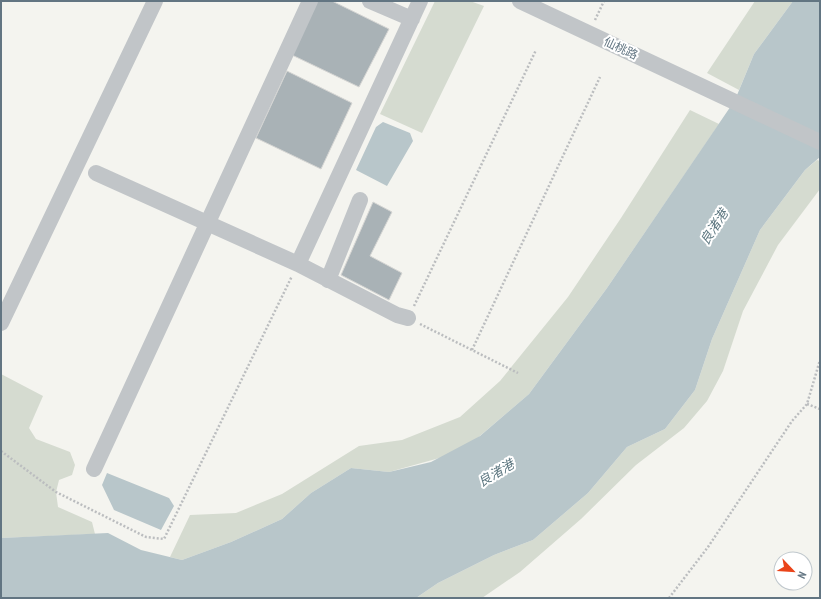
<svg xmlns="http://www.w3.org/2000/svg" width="821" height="599" font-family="'PT Sans Narrow','Noto Sans SC',sans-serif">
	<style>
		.green { fill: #d5dbd0 }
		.water { fill: #b8c6ca }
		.building { fill: #a9b2b6; stroke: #d5d5d3 }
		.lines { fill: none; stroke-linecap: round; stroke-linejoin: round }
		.path { stroke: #bbbdbf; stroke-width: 2.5; stroke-dasharray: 2 2; stroke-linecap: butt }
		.minor { stroke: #c1c5c8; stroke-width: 16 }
		.labels { text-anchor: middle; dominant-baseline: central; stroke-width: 4; stroke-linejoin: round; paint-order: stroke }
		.street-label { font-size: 12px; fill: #627582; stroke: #fff }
		.water-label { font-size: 13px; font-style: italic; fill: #5d7780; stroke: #fff }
	</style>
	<rect width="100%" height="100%" fill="#f4f4ef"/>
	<path class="green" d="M435 1H470L484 6 422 133 380 114Z
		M755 1H793L754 54 739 90 707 73Z
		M690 110 719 124 607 288 529 394 461 452 389 472 351 468 311 493 282 519 231 542 182 560 170 557 190 515 236 513 282 494 359 446 402 440 460 417 500 381 568 297 621 218Z
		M817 160 820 161V189L778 245 743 311 723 371 707 401 684 428 636 465 581 519 520 572 482 598H416L438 583 494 555 533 540 588 493 627 447 665 429 695 390 712 339 760 230 805 170Z
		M1 374 43 396 29 428 36 439 70 452 75 465 72 475 59 480 56 492 58 507 92 522 95 534 1 538Z"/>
	<path class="water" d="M793 1H820V157L805 170 760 230 712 339 695 390 665 429 627 447 588 493 533 540 494 555 438 583 416 598H1V538L108 533 141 550 182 560 231 542 282 519 311 493 351 468 389 472 431 462 480 436 529 394 607 288 735 100 754 54Z
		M383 122 410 133 413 141 387 186 356 170 376 127Z
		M107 473 169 498 174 506 161 530 114 510 102 485Z"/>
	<path class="building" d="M317 1H332L389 29 359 87 292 55Z
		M287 71 352 103 321 169 256 138Z
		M373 202 392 212 370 256 402 273 389 300 341 275Z"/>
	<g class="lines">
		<path class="path" d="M595 20 604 1
			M414 306 536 50
			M420 324 518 373
			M472 350 600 77
			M807 404 820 409
			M1 451 56 492 146 537 164 539 292 276
			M669 598 708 547 792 421 807 404 820 360"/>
		<path class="minor" d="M370 1 412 19
			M520 1 820 142
			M96 173 298 264 397 315 408 318
			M298 264 420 1
			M328 280 360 200
			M1 323 155 1
			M94 469 310 1"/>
	</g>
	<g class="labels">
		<g class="street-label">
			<text transform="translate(621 48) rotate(25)">仙桃路</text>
		</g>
		<g class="water-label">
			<text transform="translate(714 227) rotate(-57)">良渚港</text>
			<text transform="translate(496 473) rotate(-31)">良渚港</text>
		</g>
	</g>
	<rect width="821" height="599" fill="none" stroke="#627582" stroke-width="4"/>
	<g transform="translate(793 571) rotate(115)"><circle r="19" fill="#ffffff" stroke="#c0c8cd"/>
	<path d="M0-3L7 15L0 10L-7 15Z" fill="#ea441a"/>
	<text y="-6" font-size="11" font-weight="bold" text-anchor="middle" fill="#627582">N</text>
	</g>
</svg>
